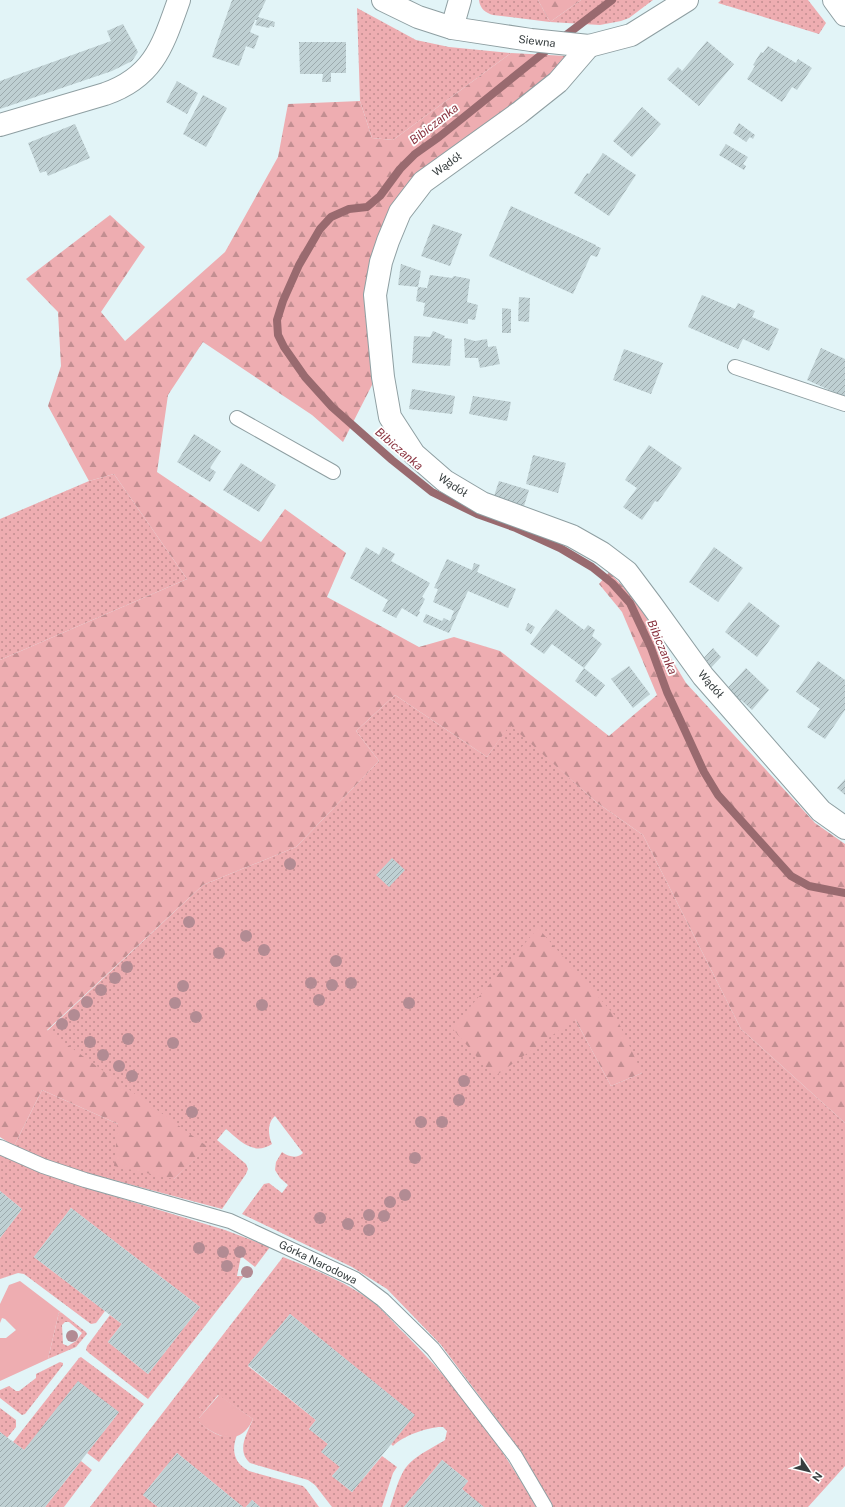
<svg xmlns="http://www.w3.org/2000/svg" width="845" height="1507" font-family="'Public Sans',sans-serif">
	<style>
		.grass { fill: url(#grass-dots); fill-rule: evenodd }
		.forest { fill: url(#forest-firs) }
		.park { fill: #eeadb1 }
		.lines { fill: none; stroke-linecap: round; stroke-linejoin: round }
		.stream { stroke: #996a6f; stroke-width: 8 }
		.building { fill: url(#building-hatch) }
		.lane-casing { stroke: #8f9fa2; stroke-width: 16 }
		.street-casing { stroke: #8f9fa2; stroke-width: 24 }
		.secondary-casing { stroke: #8f9fa2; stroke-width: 24 }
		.lane { stroke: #fff; stroke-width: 14 }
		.street { stroke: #fff; stroke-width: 22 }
		.secondary { stroke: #fff; stroke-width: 22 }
		.tree { fill: #b28b93 }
		.labels { text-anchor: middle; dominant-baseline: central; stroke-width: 3.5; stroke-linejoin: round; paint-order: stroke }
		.street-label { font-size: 11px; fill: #373e3f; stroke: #fff }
		.water-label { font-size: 12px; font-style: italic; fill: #8a3440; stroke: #fff }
	</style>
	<defs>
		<pattern id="grass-dots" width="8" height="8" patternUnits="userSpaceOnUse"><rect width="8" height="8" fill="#eeadb1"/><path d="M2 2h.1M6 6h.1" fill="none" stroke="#c28e91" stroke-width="1.8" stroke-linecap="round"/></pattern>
		<pattern id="forest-firs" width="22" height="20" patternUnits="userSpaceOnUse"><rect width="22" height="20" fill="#eeadb1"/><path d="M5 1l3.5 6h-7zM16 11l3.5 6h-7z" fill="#c28e91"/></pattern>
		<pattern id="building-hatch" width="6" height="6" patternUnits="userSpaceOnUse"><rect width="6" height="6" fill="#bfd0d3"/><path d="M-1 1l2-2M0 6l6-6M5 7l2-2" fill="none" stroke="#9caaad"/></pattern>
	</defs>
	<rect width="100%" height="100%" fill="#e2f4f7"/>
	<path class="grass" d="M479 0H538L550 22 581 0H653L629 18 621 21 600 25 550 22 493 15C486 13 480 9 479 0Z
		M721 0H808L826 23 819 34 718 3Z
		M357 8 416 40 449 47 511 53 393 140 372 138 360 101Z
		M114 474 187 579 0 660V519L89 481Z
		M395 695 487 757 510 724 596 802 643 835 741 1029 845 1123V1466L808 1507H553L511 1438 441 1345 387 1289 352 1267 242 1214 264 1184 269 1183 282 1193 288 1185 280 1178 275 1170 276 1162 282 1152C289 1157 297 1159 303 1153L275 1116C267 1123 268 1135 272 1144 254 1156 240 1141 226 1129L217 1140 246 1164 248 1169 246 1174 222 1209 61 1166 14 1146 42 1090 118 1124 174 1179 207 1147 47 1031 203 885 296 847 379 761 356 731ZM575 1019 642 1073 611 1086Z
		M0 1154 64 1181 225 1230 270 1247 255 1267 241 1256 237 1276H244L148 1399 89 1353 86 1350 87 1346 110 1315 122 1324 108 1342 148 1374 200 1307 71 1208 34 1257 105 1311 96 1323 91 1324 24 1274 18 1273 0 1279V1238L22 1209 0 1191Z
		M283 1257C311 1268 346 1282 370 1300 383 1309 393 1323 405 1334 456 1385 501 1444 536 1507H483L462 1489 468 1481 442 1460 404 1507H390C394 1496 397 1483 403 1472 411 1457 431 1449 445 1440L447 1431 443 1427C430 1426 402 1436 393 1446L391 1444 414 1415 290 1314 248 1366 316 1420 309 1429 328 1444 322 1452 340 1467 332 1476 352 1492 382 1456 397 1467 393 1473 382 1507H332L315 1485 308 1480 250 1463C236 1450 247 1434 253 1419L218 1395 199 1418V1422C213 1433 219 1439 237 1435 231 1451 234 1463 249 1471L303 1486 306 1489 319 1507H260L252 1500 246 1507H243L177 1453 143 1495 158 1507H90Z
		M59 1312 62 1313 86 1332 87 1334 76 1347 48 1359ZM65 1322H69L82 1333 76 1341 68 1346 63 1344 62 1325Z
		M81 1357 144 1404 99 1462 87 1453 119 1412 24 1450 13 1442 79 1358Z
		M60 1362 63 1363V1365L25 1414 22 1415 0 1398V1390L9 1386 16 1391H19L36 1378V1374Z
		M0 1408 16 1420V1427L7 1438 0 1432Z
		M81 1461 92 1470 64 1507H45Z"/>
	<path class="forest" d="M538 0H581L550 22Z
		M511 53 567 56 556 71 419 177 370 307 372 385 343 442 312 415 203 342 168 395 157 472 261 542 285 509 346 553 327 597 419 647 454 637 500 651 609 736 657 695 622 612 599 584 609 572 635 599 686 683 815 823 845 844V1123L741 1029 643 835 596 802 510 725 487 757 395 695 356 731 379 761 296 847 203 885 47 1030 208 1147 174 1179 114 1166 118 1124 42 1090 14 1146 0 1137V660L187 579 114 474 89 481 48 406 61 366 58 312 26 279 110 215 145 247 101 312 125 341 225 252 278 157 288 104 360 101 372 138 393 140Z
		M538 928 616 1017 642 1073 611 1086 575 1019 494 1077 452 1028Z"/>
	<path class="park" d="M20 1281 62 1313 59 1312 48 1359 0 1381V1338H6L16 1330 5 1319 2 1318 0 1323V1304L9 1285Z
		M219 1395 253 1419C251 1423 249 1427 246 1430 232 1445 211 1433 199 1422V1418Z"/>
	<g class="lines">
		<path class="stream" d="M561 39 612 0
			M552 46 439 137 415 154 400 169 380 196 367 207 349 209 331 217 320 229 299 265 283 301 277 320 278 335 284 347 305 377 332 407 392 460 432 492 477 514 516 528 560 548 592 567 612 583 630 603 651 648 667 692 681 722 704 772 718 795 791 876 809 886 845 893"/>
	</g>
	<path class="building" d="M232 0H266L258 17 275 22 274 27 270 26 269 28 255 25 257 20H255L250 32 259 36 254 49 246 46 239 66 212 57Z
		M123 24 138 52 132 61 112 71 0 109V81L111 41 107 31Z
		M707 41 734 64 699 106 667 79 678 67 682 71Z
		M299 42H346V73H331V82H322L323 74H300Z
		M768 46 796 63 798 59 812 68 797 90 792 87 782 102 747 79 755 66 753 65 761 52 763 53Z
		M177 81 198 93 187 114 166 102Z
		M203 95 227 108 206 147 183 134Z
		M642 107 661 124 632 157 613 141Z
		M739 123 755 135 753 139 750 137 746 142 733 133Z
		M75 124 90 158 48 176 46 171 40 173 28 143Z
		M726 144 748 157 743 164 746 166 744 170 719 155Z
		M603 153 636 175 609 216 574 193 587 173 589 174Z
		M511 206 596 245V246L601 248 597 257 591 255 573 294 489 256Z
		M433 224 462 234 450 266 421 256Z
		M401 264 421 271 418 287 427 288 430 275 452 278 454 276 470 279 467 302 478 305 475 320 468 319V324L423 316 425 303 416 301 418 287 398 285Z
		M702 295 735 309 738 303 755 311 752 317 779 329 769 351 743 339 738 349 688 327Z
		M519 297 530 298 529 322 518 321Z
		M502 308 511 309V333H502Z
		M433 331 445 336 444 338 452 339 450 366 412 363 414 336 430 337Z
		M464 338 475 341 487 339 488 347 496 346 500 364 480 368 478 358H465Z
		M821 348 845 359V397L807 380Z
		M624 349 663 363 651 394 613 380Z
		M412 389 455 396 452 414 409 409Z
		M473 396 511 402 507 421 469 414Z
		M194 434 221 451 210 468 216 472 210 482 177 462Z
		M649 445 682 468 658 502 655 501 642 520 623 507 637 488 625 480Z
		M533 455 566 463 558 493 526 484Z
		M241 463 276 485 259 512 223 490Z
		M499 481 529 490 524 506 494 496Z
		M366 547 379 555 383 547 395 554 391 561 430 583 422 597 425 599 419 611 420 612 417 617 402 608 396 618 382 611 388 600 350 578Z
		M714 547 743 568 718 602 689 582Z
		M447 559 472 570 474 563 480 565 477 572 516 589 508 608 468 591 449 633 423 622 426 614 442 621 444 618 450 621 454 611 433 602 438 589 434 588Z
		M749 602 780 626 757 657 725 632Z
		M556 609 584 630 588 625 595 630 592 636 602 644 584 668 552 644 544 654 530 644Z
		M528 623 535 627 531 634 525 630Z
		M713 648 721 657 708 671 700 662Z
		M818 661 845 680V710L825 739 807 727 820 709 796 692Z
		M629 666 650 694 633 708 611 679Z
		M584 668 605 685 596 697 575 681Z
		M746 668 769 690 752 710 741 700 735 706 723 693Z
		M845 779V795L837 788Z
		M392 858 405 870 389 887 376 875Z
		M0 1191 22 1209 0 1238Z
		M71 1208 200 1307 148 1374 108 1342 122 1324 34 1257Z
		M290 1314 415 1415 352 1492 332 1476 340 1467 321 1452 328 1444 309 1429 316 1420 248 1365Z
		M78 1381 119 1412 45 1507H0V1432L24 1450Z
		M177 1453 243 1507H158L143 1495Z
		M442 1460 468 1481 462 1489 484 1507H404Z
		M252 1500 260 1507H246Z"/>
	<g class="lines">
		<defs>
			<path id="lane" d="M735 367 845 404
				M237 418 333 472
				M0 1147 43 1166 85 1180 230 1221 355 1279 383 1300 433 1349 515 1456 545 1507"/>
			<path id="street" d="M452 28 460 0
				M589 46 558 82 519 113 423 182 400 212 388 241 381 262 375 295 383 377 390 417 414 454 445 481 482 503 572 536 602 553 627 572 651 604 703 676 821 811 845 828"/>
			<path id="secondary" d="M383 0 418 17 452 28 531 40 589 46 631 35 687 0
				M834 0 845 15
				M0 125 105 94C154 77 163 45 179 0"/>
		</defs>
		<use href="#lane" class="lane-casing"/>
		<use href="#street" class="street-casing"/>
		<use href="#secondary" class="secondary-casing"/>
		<use href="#lane" class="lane"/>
		<use href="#street" class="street"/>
		<use href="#secondary" class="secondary"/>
	</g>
	<g class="tree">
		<circle cx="290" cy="864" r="6"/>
		<circle cx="189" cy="922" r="6"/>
		<circle cx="246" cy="936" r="6"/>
		<circle cx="264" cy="950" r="6"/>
		<circle cx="219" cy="953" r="6"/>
		<circle cx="336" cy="961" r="6"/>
		<circle cx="127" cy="967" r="6"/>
		<circle cx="115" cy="978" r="6"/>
		<circle cx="311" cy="983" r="6"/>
		<circle cx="351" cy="983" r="6"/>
		<circle cx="332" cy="985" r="6"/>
		<circle cx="183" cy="986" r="6"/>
		<circle cx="101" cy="990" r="6"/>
		<circle cx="319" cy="1000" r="6"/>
		<circle cx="87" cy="1002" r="6"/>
		<circle cx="175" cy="1003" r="6"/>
		<circle cx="409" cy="1003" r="6"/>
		<circle cx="262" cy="1005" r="6"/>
		<circle cx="74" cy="1015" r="6"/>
		<circle cx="196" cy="1017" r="6"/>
		<circle cx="62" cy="1024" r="6"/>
		<circle cx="128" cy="1039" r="6"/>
		<circle cx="90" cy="1042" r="6"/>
		<circle cx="173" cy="1043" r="6"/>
		<circle cx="103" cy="1055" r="6"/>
		<circle cx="119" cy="1066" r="6"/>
		<circle cx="132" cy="1076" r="6"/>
		<circle cx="464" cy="1081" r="6"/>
		<circle cx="459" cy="1100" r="6"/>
		<circle cx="192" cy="1112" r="6"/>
		<circle cx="421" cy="1122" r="6"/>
		<circle cx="442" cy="1122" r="6"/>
		<circle cx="415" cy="1158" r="6"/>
		<circle cx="405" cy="1195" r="6"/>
		<circle cx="390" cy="1202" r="6"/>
		<circle cx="369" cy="1215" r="6"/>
		<circle cx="384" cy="1216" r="6"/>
		<circle cx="320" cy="1218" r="6"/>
		<circle cx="348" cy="1224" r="6"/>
		<circle cx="369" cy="1230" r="6"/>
		<circle cx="199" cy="1248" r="6"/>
		<circle cx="223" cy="1252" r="6"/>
		<circle cx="240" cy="1252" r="6"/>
		<circle cx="227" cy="1266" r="6"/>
		<circle cx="247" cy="1272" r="6"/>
		<circle cx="72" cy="1336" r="6"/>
	</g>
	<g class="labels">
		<g class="street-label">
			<text transform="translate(537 41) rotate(7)">Siewna</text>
			<text transform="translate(447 164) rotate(-36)">Wądół</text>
			<text transform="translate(453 485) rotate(34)">Wądół</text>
			<text transform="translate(711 684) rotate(49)">Wądół</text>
			<text transform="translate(318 1262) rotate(26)">Górka Narodowa</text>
		</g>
		<g class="water-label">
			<text transform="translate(434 124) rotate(-38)">Bibiczanka</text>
			<text transform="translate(399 449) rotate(40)">Bibiczanka</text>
			<text transform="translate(662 647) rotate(67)">Bibiczanka</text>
		</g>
	</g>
	<g transform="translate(809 1471) rotate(125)" stroke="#ffffff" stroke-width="3" paint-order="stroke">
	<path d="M0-3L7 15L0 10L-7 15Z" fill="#373e3f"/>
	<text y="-6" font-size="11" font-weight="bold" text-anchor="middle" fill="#373e3f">N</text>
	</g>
</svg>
